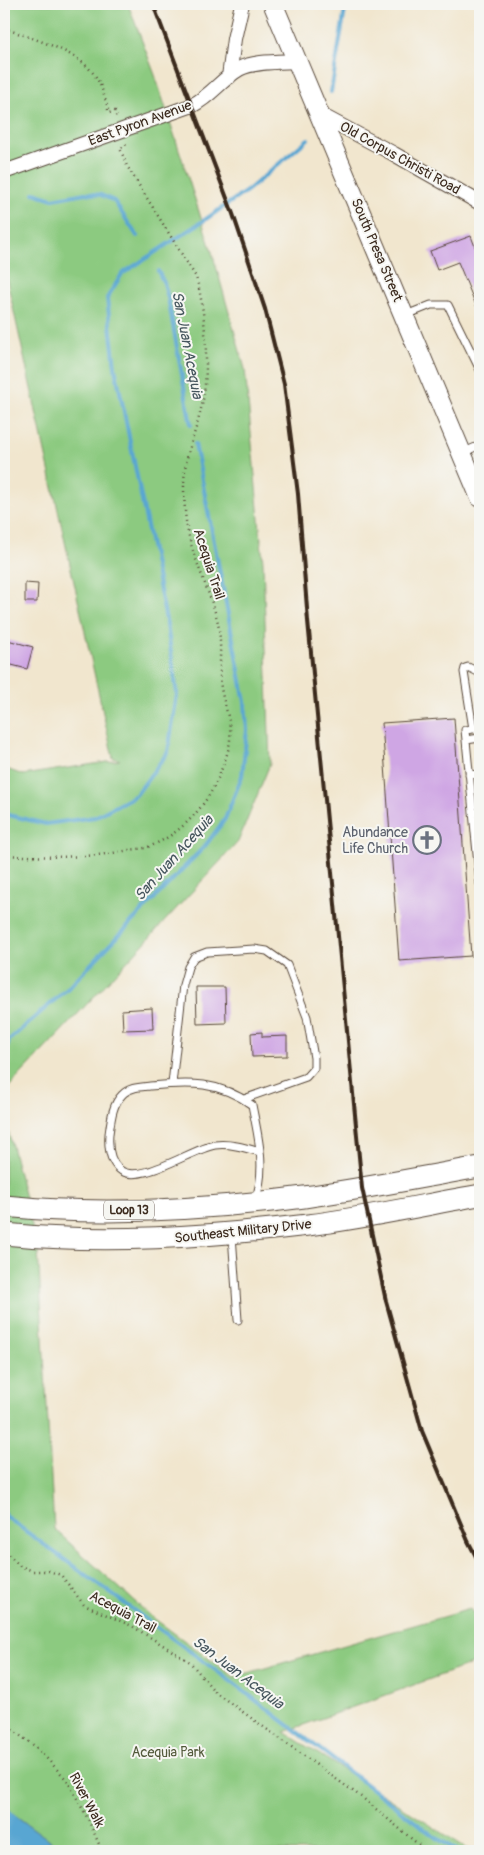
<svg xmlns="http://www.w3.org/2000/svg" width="484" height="1855" font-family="Pangolin,sans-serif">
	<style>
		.green { fill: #8cca80; stroke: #647a4f }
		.water { fill: #58a6d2; stroke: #4a6878 }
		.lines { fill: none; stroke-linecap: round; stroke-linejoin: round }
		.stream { stroke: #58a6d2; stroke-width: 4 }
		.building { fill: #cfa6e4 }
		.service-casing { stroke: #564638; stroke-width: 9 }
		.minor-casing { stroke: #564638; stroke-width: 16 }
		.secondary-casing { stroke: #564638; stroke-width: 21 }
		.primary-casing { stroke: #564638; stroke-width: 23 }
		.path { stroke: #564638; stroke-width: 2.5; stroke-dasharray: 1 4; stroke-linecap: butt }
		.service { stroke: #fff; stroke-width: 7 }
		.minor { stroke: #fff; stroke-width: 14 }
		.secondary { stroke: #fff; stroke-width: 19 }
		.primary { stroke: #fff; stroke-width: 21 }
		.rail { stroke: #3b2a1e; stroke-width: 4 }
		.labels { text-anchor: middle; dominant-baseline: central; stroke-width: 4; stroke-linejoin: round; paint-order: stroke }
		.shield { fill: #f6f6f2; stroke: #73675e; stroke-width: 1 }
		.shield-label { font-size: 12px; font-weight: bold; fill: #3b2a1e }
		.street-label { font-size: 14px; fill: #3b2a1e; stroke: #f6f6f2 }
		.worship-label { font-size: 14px; fill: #5b616d; stroke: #f6f6f2; text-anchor: end }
		.park-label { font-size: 14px; fill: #535a3b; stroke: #f6f6f2 }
		.water-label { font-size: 15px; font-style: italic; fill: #45555d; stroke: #f6f6f2 }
	</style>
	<rect width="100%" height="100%" fill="#f6f6f2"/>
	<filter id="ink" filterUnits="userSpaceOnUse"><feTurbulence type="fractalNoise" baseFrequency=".02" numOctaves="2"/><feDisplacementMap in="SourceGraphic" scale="10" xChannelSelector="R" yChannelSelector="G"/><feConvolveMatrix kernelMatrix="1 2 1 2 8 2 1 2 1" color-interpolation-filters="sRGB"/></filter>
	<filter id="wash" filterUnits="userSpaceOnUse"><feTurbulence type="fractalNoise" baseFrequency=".0096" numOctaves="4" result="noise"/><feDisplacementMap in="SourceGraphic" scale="20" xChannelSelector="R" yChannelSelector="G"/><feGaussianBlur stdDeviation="1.12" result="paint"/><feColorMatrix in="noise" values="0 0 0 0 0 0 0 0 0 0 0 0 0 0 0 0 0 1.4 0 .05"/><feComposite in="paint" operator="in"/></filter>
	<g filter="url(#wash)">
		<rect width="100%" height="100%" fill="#f1e6ce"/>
		<path class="green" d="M4 4H128L155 75 212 252 245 369 263 562 270 764 238 842 139 949 4 1092V768L23 775 120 760 113 758 4 267Z
			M4 1114 38 1250 54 1529 152 1617 234 1677 470 1609 480 1623V1661L284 1732 471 1851H4Z"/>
		<path class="water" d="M4 1807 64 1851H4Z"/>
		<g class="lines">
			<path class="stream" d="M331 92 346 4
				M34 193 53 199 85 193 101 195 114 201 137 236
				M158 271 164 283 168 298 191 425
				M4 814 46 824 95 817 136 795 168 752 177 694 167 625 115 367 107 298 122 274 206 219 248 190 308 139
				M4 1058 9 1040 66 990 205 846 225 819 242 776 247 730 245 702 195 444
				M4 1513 5 1516 233 1683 435 1837 458 1851"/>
		</g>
		<g id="blocks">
			<path class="building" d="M471 236 480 260V315L458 262 437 270 430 251Z
				M25 583 38 584 37 602H25Z
				M4 639 33 647 27 669 4 663Z
				M454 718 471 956 399 961 382 723Z
				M196 987H225L226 1023 197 1024Z
				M152 1008 153 1029 123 1030 122 1010Z
				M262 1032V1037L287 1036V1056L252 1057 251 1033Z"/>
		</g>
	</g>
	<g filter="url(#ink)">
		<use href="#blocks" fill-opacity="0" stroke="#564638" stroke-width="1"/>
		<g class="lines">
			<defs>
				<path id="service" d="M406 315 431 305H448L480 370
					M462 453 480 445
					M480 673 468 667 465 668 464 672 473 729 465 730 480 884
					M466 740 480 738
					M469 775 480 774
					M473 813 480 812
					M172 1084 183 985 188 967 194 957 207 952 254 949 267 951 287 965 307 1017 314 1058V1068L306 1077 244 1099
					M255 1200C267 1170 258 1136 252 1105 219 1081 190 1082 150 1086 141 1087 129 1087 122 1095 112 1105 111 1120 109 1134 108 1147 109 1160 119 1169 138 1187 191 1149 215 1145 230 1143 246 1148 260 1152
					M232 1235 238 1320"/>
				<path id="minor" d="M229 77 234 39 242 4
					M319 114 394 154 480 203
					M4 172 193 105C211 96 222 79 239 69 253 61 281 62 297 61"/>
				<path id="secondary" d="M273 4 480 497"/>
				<path id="primary" d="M4 1206C103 1216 205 1210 304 1197 363 1189 422 1177 480 1167
					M4 1234C105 1244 207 1237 308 1225 365 1218 423 1205 480 1195"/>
			</defs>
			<use href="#service" class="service-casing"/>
			<use href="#minor" class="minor-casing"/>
			<use href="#secondary" class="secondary-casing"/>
			<use href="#primary" class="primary-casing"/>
			<path class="path" d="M4 28C32 39 74 49 93 73 102 84 105 99 109 113L115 111 117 119
				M4 855C45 857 88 859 129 850 135 849 142 849 148 847 180 835 206 807 219 776 223 765 229 752 230 740 232 721 224 706 221 688 218 665 223 642 217 619 207 582 187 549 185 510 184 495 183 479 186 464 189 446 197 428 201 409 210 376 206 310 196 277L127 166 120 148 126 146 125 143
				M4 1546 8 1554 20 1566 33 1571H49L61 1575 84 1605 132 1626 190 1662 215 1692 364 1799 419 1845 423 1851
				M4 1724 36 1747 67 1780 88 1819 102 1851"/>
			<use href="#service" class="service"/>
			<use href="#minor" class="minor"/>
			<use href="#secondary" class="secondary"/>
			<use href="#primary" class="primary"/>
			<path class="rail" d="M153 4 233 214 265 309 284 384 298 494 308 621 362 1188 386 1301 422 1431 468 1541 480 1564"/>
		</g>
	</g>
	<defs>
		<symbol id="church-ring" viewBox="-11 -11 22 22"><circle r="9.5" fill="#f6f6f2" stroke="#6b7280" stroke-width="1.5"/><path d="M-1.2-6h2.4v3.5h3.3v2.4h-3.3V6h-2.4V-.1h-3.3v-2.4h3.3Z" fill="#6b7280"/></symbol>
	</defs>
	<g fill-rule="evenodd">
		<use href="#church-ring" x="411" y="824" width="32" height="32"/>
	</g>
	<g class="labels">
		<rect class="shield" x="104" y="1200.5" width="50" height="19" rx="4"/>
		<g class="shield-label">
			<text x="129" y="1210">Loop 13</text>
		</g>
		<g class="street-label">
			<text transform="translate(140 123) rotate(-20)">East Pyron Avenue</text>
			<text transform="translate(400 158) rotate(29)">Old Corpus Christi Road</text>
			<text transform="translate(377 250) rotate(67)">South Presa Street</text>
			<text transform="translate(209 564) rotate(72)">Acequia Trail</text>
			<text transform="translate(243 1231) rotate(-6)">Southeast Military Drive</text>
			<text transform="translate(123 1612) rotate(28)">Acequia Trail</text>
			<text transform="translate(87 1800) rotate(62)">River Walk</text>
		</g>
		<g class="worship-label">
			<text x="408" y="832">Abundance<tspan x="408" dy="16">Life Church</tspan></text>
		</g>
		<g class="park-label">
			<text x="168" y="1752">Acequia Park</text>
		</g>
		<g class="water-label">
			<text transform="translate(187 345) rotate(79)">San Juan Acequia</text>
			<text transform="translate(174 858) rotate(-48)">San Juan Acequia</text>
			<text transform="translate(238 1673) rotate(37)">San Juan Acequia</text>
		</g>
	</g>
	<rect width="484" height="1855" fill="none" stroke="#f6f6f2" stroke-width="20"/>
</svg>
